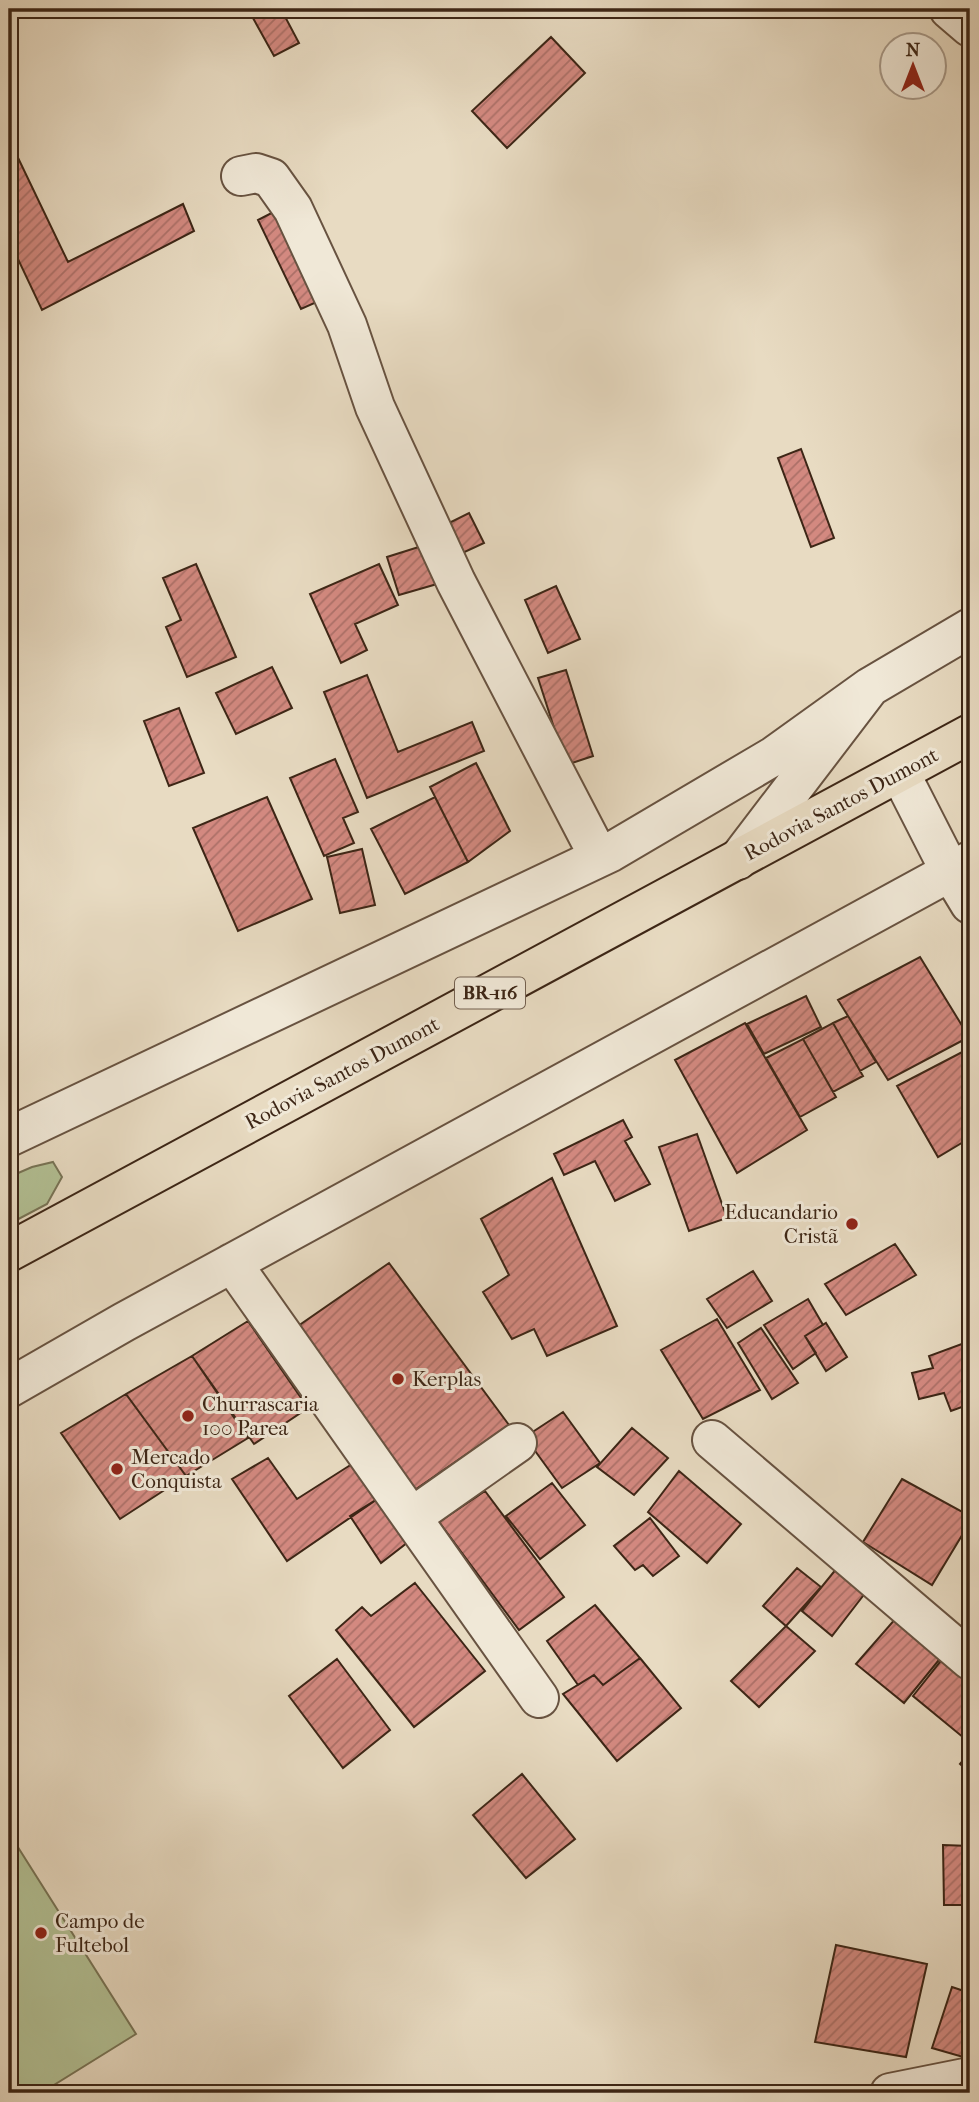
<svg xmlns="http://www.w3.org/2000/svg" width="979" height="2102" font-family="'IM FELL French Canon',serif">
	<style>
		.grass { fill: #b3c195; stroke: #787456; stroke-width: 2 }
		.building { fill: url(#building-hatch); stroke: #3d2616; stroke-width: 2 }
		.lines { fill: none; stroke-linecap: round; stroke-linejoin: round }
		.minor-casing { stroke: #685341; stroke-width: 42 }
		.highway-casing { stroke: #3d2616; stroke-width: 42 }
		.minor { stroke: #f0e8d7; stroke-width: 38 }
		.highway { stroke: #e8dbc2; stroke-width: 38 }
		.poi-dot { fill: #8f2418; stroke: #f0e8d7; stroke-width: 2.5 }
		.labels { text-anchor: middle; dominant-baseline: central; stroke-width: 6; stroke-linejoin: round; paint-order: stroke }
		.shield { fill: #f0e8d7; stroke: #736050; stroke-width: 2 }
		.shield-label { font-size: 19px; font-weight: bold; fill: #3d2616 }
		.street-label { font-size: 21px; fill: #3d2616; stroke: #f0e8d7 }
		.poi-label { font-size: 21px; fill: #3d2616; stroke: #f0e8d7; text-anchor: start }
	</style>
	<defs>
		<pattern id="building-hatch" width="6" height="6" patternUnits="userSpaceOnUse" patternTransform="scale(1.75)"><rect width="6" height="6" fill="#d38980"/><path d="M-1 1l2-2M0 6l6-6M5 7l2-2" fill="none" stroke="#ac7068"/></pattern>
	</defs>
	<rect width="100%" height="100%" fill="#e8dbc2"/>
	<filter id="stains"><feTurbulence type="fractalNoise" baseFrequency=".00286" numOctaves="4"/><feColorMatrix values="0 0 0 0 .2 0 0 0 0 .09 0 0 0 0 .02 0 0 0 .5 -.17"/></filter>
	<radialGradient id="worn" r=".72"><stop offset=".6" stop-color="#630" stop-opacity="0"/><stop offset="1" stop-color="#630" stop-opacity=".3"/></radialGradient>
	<path class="grass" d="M53 1162 62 1177 47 1204 9 1224V1177L32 1167Z
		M9 1833 136 2034 41 2093H9Z"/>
	<path class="building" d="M248 9H281L299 43 274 56Z
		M551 37 585 73 507 148 472 111Z
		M9 139 68 262 183 204 194 231 42 310 9 240Z
		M283 207 328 297 301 309 258 220Z
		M801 449 834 538 811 547 778 458Z
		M469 513 484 543 456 556 441 527Z
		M425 545 437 584 399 595 387 557Z
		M196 564 236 657 187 677 166 627 181 620 163 578Z
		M379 564 398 605 355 624 367 650 341 663 310 594Z
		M556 586 580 639 548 653 525 600Z
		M272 667 292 708 236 734 216 693Z
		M566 670 593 756 566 765 538 678Z
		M367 675 398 752 472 722 484 751 367 798 324 692Z
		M179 708 204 773 169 786 144 721Z
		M335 759 358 812 343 818 354 843 324 856 290 778Z
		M476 763 510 831 468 862 430 787Z
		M267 797 312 899 238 931 193 828Z
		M435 797 468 862 405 894 371 829Z
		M362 849 375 905 340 913 327 857Z
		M920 957 969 1037 888 1080 838 1000Z
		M806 996 821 1027 764 1054 747 1024Z
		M848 1016 876 1062 860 1071 833 1023Z
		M745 1023 807 1130 737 1173 675 1060Z
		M833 1023 863 1076 833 1092 803 1039Z
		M803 1039 836 1097 800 1117 766 1058Z
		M970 1048V1138L938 1157 897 1086Z
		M623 1120 632 1137 625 1141 650 1184 615 1201 595 1161 564 1175 554 1154Z
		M697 1134 727 1218 689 1231 659 1147Z
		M552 1178 617 1326 547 1356 534 1329 512 1339 483 1292 509 1275 481 1219Z
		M895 1244 916 1275 846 1315 825 1284Z
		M389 1263 509 1425 406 1496 288 1333Z
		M753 1271 772 1301 727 1328 707 1299Z
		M808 1299 823 1325 805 1336 816 1353 793 1369 764 1325Z
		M717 1319 760 1390 703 1419 661 1350Z
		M248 1321 308 1408 254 1444 192 1356Z
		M826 1323 847 1357 826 1371 805 1336Z
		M761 1328 798 1383 772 1399 738 1343Z
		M970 1341V1404L951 1411 944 1393 919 1399 912 1373 933 1368 929 1356Z
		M192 1356 248 1438 186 1476 126 1394Z
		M126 1394 186 1476 120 1519 61 1433Z
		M563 1412 600 1463 562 1488 525 1437Z
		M632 1428 668 1458 634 1495 597 1467Z
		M268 1458 297 1499 352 1464 376 1500 287 1561 232 1479Z
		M679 1471 741 1524 707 1563 648 1512Z
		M902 1479 970 1516V1522L932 1585 863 1542Z
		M552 1483 585 1525 540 1559 506 1516Z
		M485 1491 564 1597 519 1630 439 1522Z
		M382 1496 412 1539 381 1563 350 1516Z
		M650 1518 679 1556 653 1576 643 1565 635 1570 614 1546Z
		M797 1568 821 1587 786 1626 763 1606Z
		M837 1568 866 1592 832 1636 802 1611Z
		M415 1583 485 1671 414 1727 336 1630 362 1607 371 1616Z
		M595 1605 640 1658 603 1685 594 1675 578 1685 547 1641Z
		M896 1618 943 1655 904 1703 856 1664Z
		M786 1626 815 1651 759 1707 731 1681Z
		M948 1652 970 1670V1743L913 1696Z
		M640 1658 681 1708 617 1761 563 1694 594 1675 603 1685Z
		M337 1659 390 1730 343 1768 289 1696Z
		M970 1752V1773L960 1764Z
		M522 1774 575 1839 526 1878 473 1815Z
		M943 1845 970 1846V1905H944Z
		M836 1945 927 1964 906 2057 815 2042Z
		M952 1987 970 1993V2059L932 2048Z"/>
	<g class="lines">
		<defs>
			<path id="minor" d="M949 9 970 27
				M241 176 256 173 271 178 293 209 347 325 375 407 456 582 599 857
				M900 773 950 871 970 904
				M738 860 870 687 970 628
				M9 1137 611 852 774 756 870 687
				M232 1263 539 1698
				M9 1388 124 1322 970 861
				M712 1440 970 1660
				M412 1517 517 1443
				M890 2093 970 2077"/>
			<path id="highway" d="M9 1252 970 734"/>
		</defs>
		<use href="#minor" class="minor-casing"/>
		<use href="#highway" class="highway-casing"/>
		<use href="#minor" class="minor"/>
		<use href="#highway" class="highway"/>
	</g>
	<g class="poi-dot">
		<circle cx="852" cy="1224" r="7"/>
		<circle cx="398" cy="1379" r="7"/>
		<circle cx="188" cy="1416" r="7"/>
		<circle cx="117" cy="1469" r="7"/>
		<circle cx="41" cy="1933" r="7"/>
	</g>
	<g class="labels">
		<rect class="shield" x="455" y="977.5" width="70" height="31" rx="5"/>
		<g class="shield-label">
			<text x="490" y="993">BR-116</text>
		</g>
		<g class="street-label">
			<text transform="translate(841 804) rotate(-28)">Rodovia Santos Dumont</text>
			<text transform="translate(342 1073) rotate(-28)">Rodovia Santos Dumont</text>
		</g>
		<g class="poi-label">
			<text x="838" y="1212" text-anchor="end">Educandario<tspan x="838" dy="24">Cristã</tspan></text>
			<text x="412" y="1379">Kerplas</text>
			<text x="202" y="1404">Churrascaria<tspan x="202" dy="24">100 Parea</tspan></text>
			<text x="131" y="1457">Mercado<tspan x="131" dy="24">Conquista</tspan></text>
			<text x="55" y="1921">Campo de<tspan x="55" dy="24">Fultebol</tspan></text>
		</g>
	</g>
	<rect width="979" height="2102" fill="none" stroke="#e8dbc2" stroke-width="35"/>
	<rect x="10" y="10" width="958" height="2081" fill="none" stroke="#3d2616" stroke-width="3.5"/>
	<rect x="18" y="18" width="944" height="2067" fill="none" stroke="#3d2616" stroke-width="2"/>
	<g transform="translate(913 66)"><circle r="33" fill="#f0e8d7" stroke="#a89a8a" stroke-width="2"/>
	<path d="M0-5L12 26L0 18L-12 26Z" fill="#8f2418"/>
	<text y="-10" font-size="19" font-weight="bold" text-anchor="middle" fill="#3d2616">N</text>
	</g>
	<rect width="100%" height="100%" filter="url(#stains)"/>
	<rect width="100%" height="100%" fill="url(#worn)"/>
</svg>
